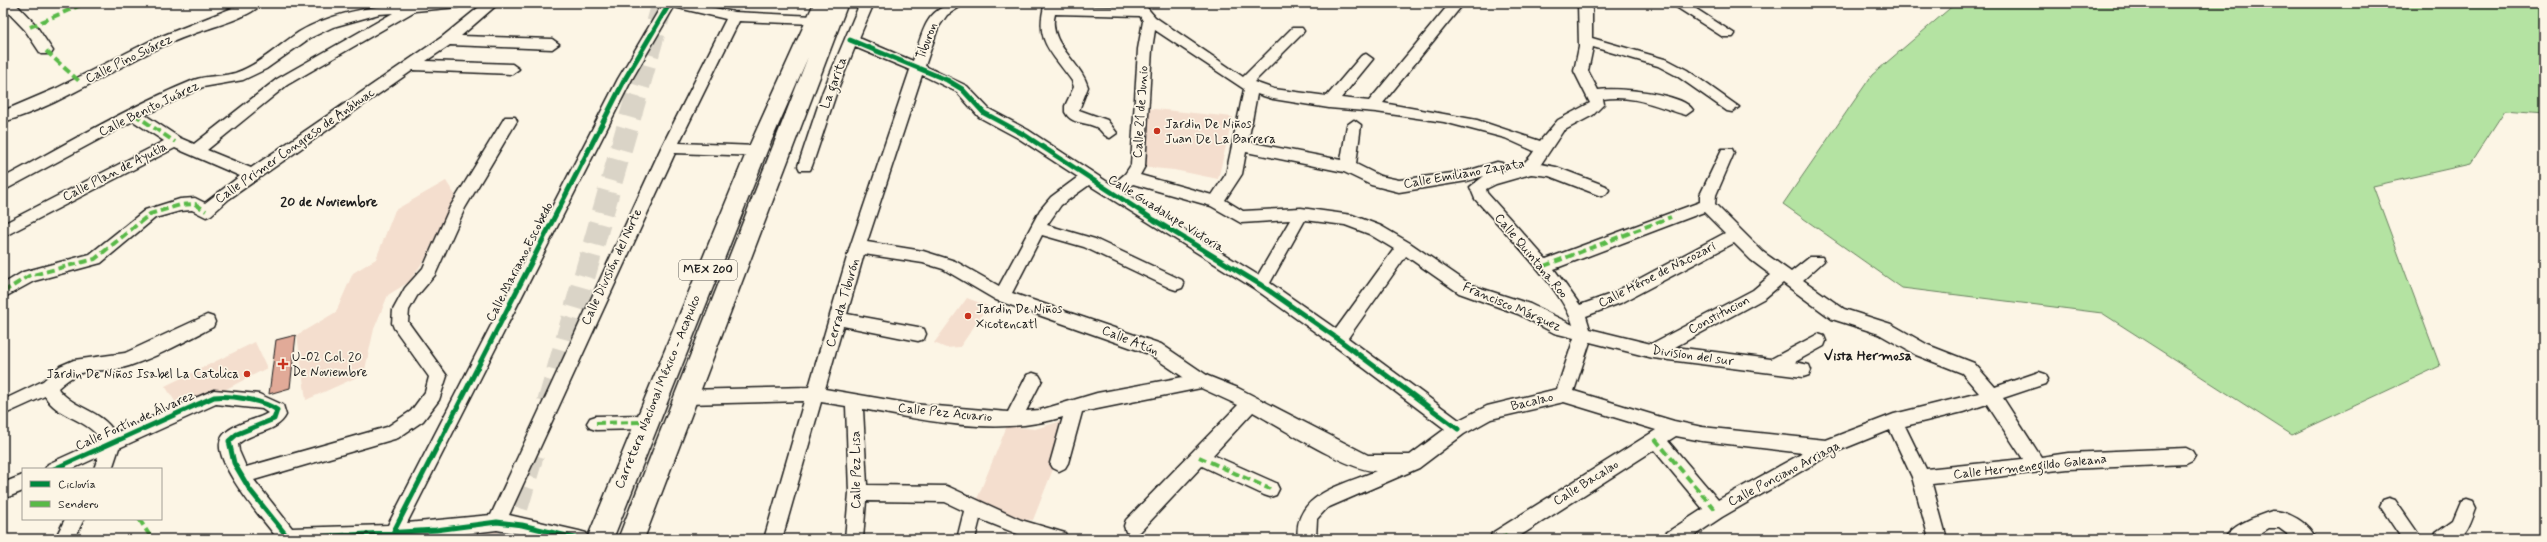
<svg xmlns="http://www.w3.org/2000/svg" width="2547" height="542" font-family="Mynerve,sans-serif">
	<style>
		.built { fill: #f4dece }
		.green { fill: #b4e3a2; stroke: #68805f }
		.building { fill: #e1aa98; stroke: #1c1c1c }
		.lines { fill: none; stroke-linecap: round; stroke-linejoin: round }
		.highway-tunnel { stroke: #dad4c7; stroke-width: 22; stroke-dasharray: 22 11; stroke-linecap: butt }
		.street-casing { stroke: #1c1c1c; stroke-width: 3 }
		.primary-casing { stroke: #1c1c1c; stroke-width: 3 }
		.street { fill: #fcf5e5; fill-rule: evenodd }
		.primary { fill: #fcf5e5; fill-rule: evenodd }
		.quiet { stroke: #58b947; stroke-width: 4; stroke-dasharray: 8 4; stroke-linecap: butt }
		.cycleway-casing { stroke: #fcf5e5; stroke-width: 8 }
		.cycleway { stroke: #00873e; stroke-width: 5 }
		.poi-dot { fill: #c8321e; stroke: #fcf5e5; stroke-width: 1.5 }
		.labels { text-anchor: middle; dominant-baseline: central; stroke-width: 3.5; stroke-linejoin: round; paint-order: stroke }
		.shield { fill: #fcf5e5; stroke: #5f5d58; stroke-width: 1 }
		.shield-label { font-size: 12px; font-weight: bold; fill: #1c1c1c }
		.street-label { font-size: 13px; fill: #1c1c1c; stroke: #fcf5e5 }
		.poi-label { font-size: 13px; fill: #1c1c1c; stroke: #fcf5e5; text-anchor: start }
		.neighbourhood-label { font-size: 14px; font-weight: bold; fill: #1c1c1c; stroke: #fcf5e5 }
	</style>
	<rect width="100%" height="100%" fill="#fcf5e5"/>
	<filter id="ink" filterUnits="userSpaceOnUse"><feTurbulence type="fractalNoise" baseFrequency=".025" numOctaves="2"/><feDisplacementMap in="SourceGraphic" scale="8" xChannelSelector="R" yChannelSelector="G"/><feConvolveMatrix kernelMatrix="1 2 1 2 8 2 1 2 1" color-interpolation-filters="sRGB"/></filter>
	<g filter="url(#ink)">
		<path class="built" d="M1145 108 1233 117 1218 179 1174 170 1142 167Z
			M446 181 455 195 425 259 409 282 388 295 374 329 364 374 306 400 297 335 336 312 353 273 376 259 395 210Z
			M967 298 988 306 960 347 946 348 934 343Z
			M255 342 267 368 182 412 165 386Z
			M1068 419 1059 454 1033 520 1010 519 977 499 1007 426 1035 429Z
			M496 524 566 539H370Z"/>
		<path class="green" d="M1956 3H2536L2544 14V113L2505 110 2470 164 2373 186 2440 366 2292 435 2102 313 1902 288 1783 204 1872 75Z"/>
		<path class="building" d="M296 335 290 388 269 394 276 340Z"/>
		<g class="lines">
			<path class="highway-tunnel" d="M548 403 663 3
				M508 539 535 448"/>
			<defs>
				<path id="street" d="M3 3H15L35 24 53 51 51 54H41L25 30 3 7Z
					M245 3H262C253 17 209 28 193 34 127 57 70 103 3 122V111L57 88 152 40Z
					M409 3H465L458 7 415 11 287 85 207 150 251 168 442 37 484 3H499L461 36 552 39 559 44 552 49 450 45 426 61 512 64 519 69 512 74 413 70 229 199 211 215 206 217 192 210 180 211 155 218 101 263 34 281 3 298V284L23 272 90 254 145 210 180 199 195 198 205 203 240 176 175 148 3 237V224L164 141 133 121 3 191V178C66 144 128 107 194 80 207 75 222 77 235 73 259 65 278 46 299 32 331 13 373 6 409 3ZM393 13 277 79 194 144 180 138 145 115 203 87 243 80 266 69 310 38 333 27 379 14Z
					M663 3H691L734 12 814 16 821 20 814 24 739 21 679 143 757 146 764 151 757 156 675 153 509 515 579 531 586 533 588 539H546L497 530 422 539H278C265 522 208 458 222 437 231 423 255 421 268 413L262 409 216 404 119 448 112 469H94L98 457 72 469H45L48 464 101 440C87 418 57 418 45 396L3 415V400L43 381 60 366 74 360 125 353 207 315 213 317 215 322 213 327C186 341 159 356 129 366 98 376 88 361 58 388L59 390C76 410 100 409 115 433L214 390 259 394 283 405 286 415C277 433 252 431 238 444L239 451 246 467 387 427 411 411 425 392 429 377 394 328 392 323 393 310 405 288 423 268 450 207 505 117H515L517 121 465 208 435 275 417 296 409 310 408 322 447 376 439 400 423 421 398 438 254 480 292 528 388 525 618 79ZM674 7 726 19 661 148 491 515 407 523 632 79Z
					M860 3H874L859 38 913 61C924 29 926 3 966 3L947 15 938 28 925 66 967 86 989 109 1028 130 1112 185 1125 174 1131 165 1138 49 1143 21 1140 16 1055 14C1047 44 1081 61 1088 87L1079 110 1107 120 1117 133 1110 138C1103 136 1102 130 1096 127 1084 121 1072 125 1065 112V106L1074 87 1072 81C1051 51 1034 41 1045 3H1059L1058 6 1132 7 1129 3H1143L1155 17 1243 77 1292 28H1302L1304 31 1302 34 1254 82 1274 89 1327 96 1361 56 1366 54 1373 59 1341 98 1369 101 1450 3H1464L1383 103 1477 120 1540 141 1558 120 1590 103 1574 71 1579 47 1578 3H1592V38L1668 60 1687 70 1739 107 1732 112 1727 111 1677 76 1658 66 1593 47 1588 71 1598 90C1617 87 1683 93 1693 110L1686 115C1658 107 1633 94 1603 99L1604 104 1593 115 1563 131 1541 164 1556 167 1606 186 1609 190 1606 194 1601 196 1549 176 1531 174 1496 184 1486 189 1487 193 1546 259 1700 202V195L1722 149H1732L1734 153 1716 195 1715 204 1763 252 1791 272 1810 257H1822L1824 261 1803 280 1844 309 1891 324 1928 345 1974 363 1995 387 2039 372 2045 374 2048 379 2045 384 2003 398 2041 457 2068 453 2186 448 2192 451 2195 456 2192 461 2186 464 2068 469 1932 484 1947 539H1929L1912 477 1890 430 1833 453 1722 517 1689 539H1664L1666 533 1703 509 1654 450 1515 539H1490L1492 533 1656 430 1564 402 1491 419 1464 434 1419 468 1327 508 1317 519 1316 539H1298C1292 494 1343 485 1376 471 1349 471 1280 427 1253 412L1213 455 1276 483 1279 489 1276 495 1270 497 1264 495 1202 466 1140 532 1133 534 1126 532 1124 526 1126 520 1238 405 1201 388 1082 412 1068 463 1065 468 1059 471 1053 468 1050 463 1063 417C999 437 927 421 863 409L867 485 947 486 1021 520 1065 533 1067 539H1030L980 519 975 539H957L964 511 945 502 866 501 863 539H845L849 493 846 406 821 402 782 539H764L804 401 685 404 679 402 676 397 679 392 685 390 809 387 850 247 910 70 855 47 837 91 812 166 810 170H800L798 166 823 91ZM1155 30 1244 89 1226 174 1212 195 1140 175 1145 166 1152 49ZM922 75 957 92 979 117 1018 138 1078 177 1051 197 1040 210 999 286 955 261 923 251 867 242ZM1257 94 1273 99 1329 108 1376 112 1444 122 1505 138 1534 151C1525 166 1515 168 1499 172L1504 167 1502 163 1497 162 1467 171 1399 180 1380 176 1356 164 1361 125 1354 120 1347 125 1341 160 1248 142ZM1246 152 1344 172 1371 185 1399 192 1467 181 1484 176 1470 187 1475 199C1499 226 1565 292 1573 325L1530 304 1471 285 1410 243 1381 226 1352 215 1301 208 1243 211 1225 200 1242 174ZM1133 184 1211 206 1241 223 1290 220 1258 275 1123 192ZM1089 185 1255 289 1332 344 1445 429 1410 455H1368L1238 388 1208 376 1161 344 1012 293 1042 235 1084 247 1170 288 1176 290 1182 288 1184 284 1182 280 1095 239 1047 225 1061 205ZM1704 212 1725 233 1611 294 1580 305 1554 269ZM1305 220 1345 225 1369 234 1394 249 1336 329 1270 283ZM1734 243 1751 260 1771 275 1753 290 1651 344 1590 329 1586 316 1623 302ZM864 254 923 263 943 269 996 300 1149 354 1183 377 1097 393 1040 410 1026 411 1042 380 1039 375 1033 373 1027 375 1008 412 912 404 825 389 843 326 918 341 924 339 926 334 924 329 918 327 847 314ZM1406 256 1459 293 1518 314 1554 333 1574 338 1557 389 1487 406 1459 420 1348 338ZM1783 283 1832 319 1879 334 1916 355 1962 373 1979 393 1894 414 1826 440 1702 427 1674 421 1574 391 1590 342 1653 358 1803 377 1809 375 1811 370 1809 365 1795 362 1824 346 1826 341 1824 336 1818 334 1771 359 1675 347 1765 298ZM1987 404 2023 459 1926 469 1905 426 1963 412ZM1676 436 1702 441 1803 453 1718 500 1668 441Z
					M1670 3H1687L1735 34 1733 37H1723Z
					M645 415 651 417 654 422 651 427 645 429 596 430 590 428 587 423 590 418 596 416Z
					M23 475V491L3 499V483Z
					M2389 498 2395 500 2422 539H2402L2380 506 2383 500Z
					M2467 500 2473 502 2476 508C2465 537 2466 539 2434 539L2436 533 2453 521 2461 502Z
					M2272 511C2289 511 2309 523 2316 539H2294L2279 528H2269L2251 539H2225C2231 525 2257 516 2272 511Z
					M65 519H84L74 539H55Z"/>
				<path id="primary" d="M814 3H848L644 539H618L808 57 767 151 613 539H587L747 151Z"/>
			</defs>
			<use href="#street" class="street-casing"/>
			<use href="#primary" class="primary-casing"/>
			<use href="#street" class="street"/>
			<use href="#primary" class="primary"/>
			<path class="quiet" d="M30 27 85 3
				M46 51 80 82
				M134 114 175 142
				M1544 266 1671 217
				M3 292 29 276 95 259 150 214 180 205 195 204 206 211
				M596 423 645 422
				M1655 439 1716 511
				M1199 457 1270 489
				M139 519 152 539
				M1504 534 1507 539"/>
			<defs>
				<path id="cycleway" d="M850 40 947 80 962 89 984 113 1023 134 1154 220 1261 285 1338 339 1458 429
					M54 469 214 397C231 395 263 400 277 410L274 419 237 434 229 441 234 463 250 490 286 535 298 538 436 530 497 522 522 525 579 539
					M393 533 625 79 670 3"/>
			</defs>
			<use href="#cycleway" class="cycleway-casing"/>
			<use href="#cycleway" class="cycleway"/>
		</g>
	</g>
	<g class="poi-dot">
		<circle cx="1157" cy="131" r="4"/>
		<circle cx="968" cy="316" r="4"/>
		<path d="M281 358h4v4h4v4h-4v4h-4v-4h-4v-4h4z"/>
		<circle cx="247" cy="374" r="4"/>
	</g>
	<g class="labels">
		<rect class="shield" x="679" y="260" width="58" height="20" rx="3"/>
		<g class="shield-label">
			<text x="708" y="270">MEX 200</text>
		</g>
		<g class="street-label">
			<text transform="translate(927 41) rotate(-69)">Tiburon</text>
			<text transform="translate(129 59) rotate(-26)">Calle Pino Suárez</text>
			<text transform="translate(834 83) rotate(-70)">La garita</text>
			<text transform="translate(149 109) rotate(-26)">Calle Benito Juárez</text>
			<text transform="translate(1141 112) rotate(-86)">Calle 21 de Junio</text>
			<text transform="translate(295 146) rotate(-35)">Calle Primer Congreso de Anáhuac</text>
			<text transform="translate(115 172) rotate(-27)">Calle Plan de Ayutla</text>
			<text transform="translate(1464 174) rotate(-10)">Calle Emiliano Zapata</text>
			<text transform="translate(1166 214) rotate(32)">Calle Guadalupe Victoria</text>
			<text transform="translate(1531 256) rotate(50)">Calle Quintana Roo</text>
			<text transform="translate(520 262) rotate(-63)">Calle Mariano Escobedo</text>
			<text transform="translate(612 267) rotate(-65)">Calle División del Norte</text>
			<text transform="translate(1657 275) rotate(-27)">Calle Héroe de Nacozari</text>
			<text transform="translate(843 303) rotate(-74)">Cerrada Tiburón</text>
			<text transform="translate(1512 307) rotate(23)">Francisco Márquez</text>
			<text transform="translate(1719 315) rotate(-28)">Constitucion</text>
			<text transform="translate(1130 341) rotate(22)">Calle Atún</text>
			<text transform="translate(1693 356) rotate(8)">Division del sur</text>
			<text transform="translate(658 392) rotate(-68)">Carretera Nacional México - Acapulco</text>
			<text transform="translate(1532 402) rotate(-13)">Bacalao</text>
			<text transform="translate(945 413) rotate(6)">Calle Pez Acuario</text>
			<text transform="translate(135 421) rotate(-24)">Calle Fortín de Álvarez</text>
			<text transform="translate(2030 467) rotate(-6)">Calle Hermenegildo Galeana</text>
			<text transform="translate(856 470) rotate(-90)">Calle Pez Lisa</text>
			<text transform="translate(1784 474) rotate(-28)">Calle Ponciano Arriaga</text>
			<text transform="translate(1586 483) rotate(-32)">Calle Bacalao</text>
		</g>
		<g class="poi-label">
			<text x="1165" y="124">Jardin De Niños<tspan x="1165" dy="15">Juan De La Barrera</tspan></text>
			<text x="976" y="309">Jardin De Niños<tspan x="976" dy="15">Xicotencatl</tspan></text>
			<text x="292" y="357">U-02 Col. 20<tspan x="292" dy="15">De Noviembre</tspan></text>
			<text x="239" y="374" text-anchor="end">Jardin De Niños Isabel La Catolica</text>
		</g>
		<g class="neighbourhood-label">
			<text x="329" y="202">20 de Noviembre</text>
			<text x="1868" y="356">Vista Hermosa</text>
		</g>
	</g>
	<rect width="2547" height="542" fill="none" stroke="#fcf5e5" stroke-width="16"/>
	<rect x="8" y="8" width="2531" height="526" fill="none" stroke="#1c1c1c" stroke-width="1.5" filter="url(#ink)"/>
	<rect x="22" y="468" width="140" height="52" fill="#fcf5e5" stroke="#a29e95"/>
	<rect x="30" y="481" width="20" height="6" fill="#00873e" stroke="#a29e95"/>
	<text x="58" y="488" font-size="12" fill="#1c1c1c">Ciclovía</text>
	<rect x="30" y="501" width="20" height="6" fill="#58b947" stroke="#a29e95"/>
	<text x="58" y="508" font-size="12" fill="#1c1c1c">Sendero</text>
</svg>
